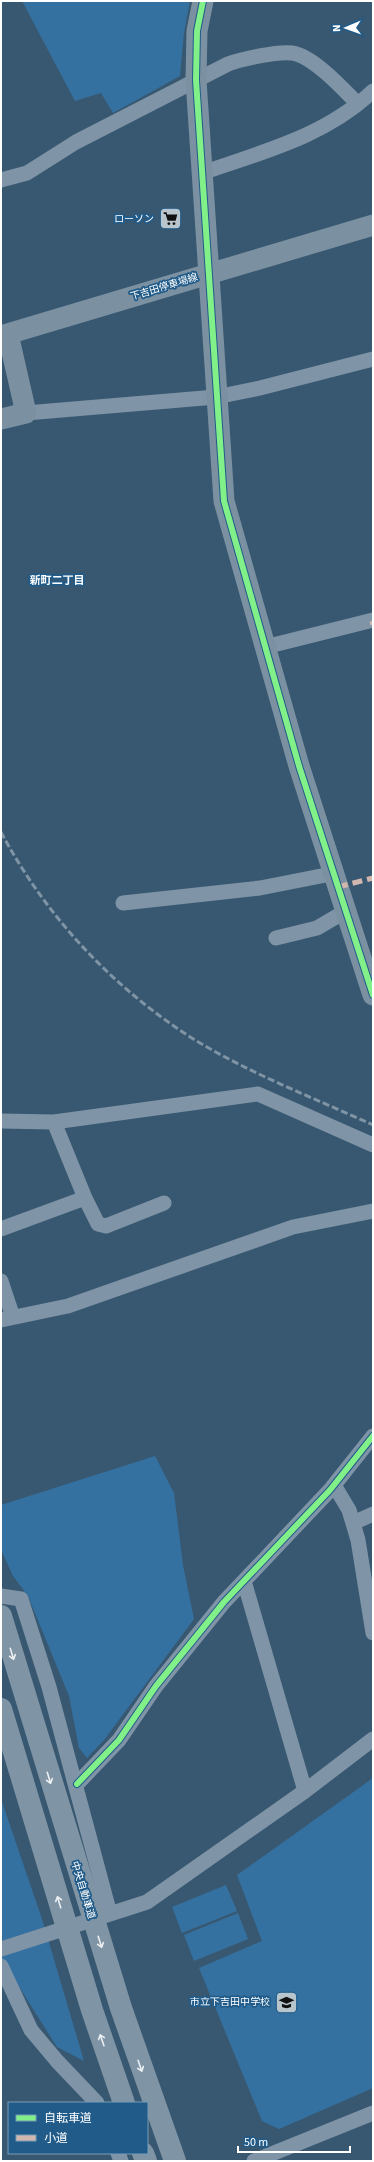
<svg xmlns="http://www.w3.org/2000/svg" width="374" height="2162" font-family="'Source Sans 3','Noto Sans JP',sans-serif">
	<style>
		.green { fill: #3571a0 }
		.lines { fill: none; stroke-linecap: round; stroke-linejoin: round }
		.street { stroke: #7f94a6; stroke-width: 15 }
		.secondary { stroke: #7b91a1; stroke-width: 21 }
		.highway { stroke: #7f94a5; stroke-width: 22 }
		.rail { stroke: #7f94a5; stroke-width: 3; stroke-dasharray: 7 3; stroke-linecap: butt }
		.quiet { stroke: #d1b7ad; stroke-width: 5; stroke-dasharray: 10 5; stroke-linecap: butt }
		.cycleway-casing { stroke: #205b89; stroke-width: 8 }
		.cycleway { stroke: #82f089; stroke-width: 6 }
		.oneway { stroke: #eceff2 }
		.labels { text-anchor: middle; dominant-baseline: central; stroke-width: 3.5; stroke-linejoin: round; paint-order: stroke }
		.poi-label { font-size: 10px; fill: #fff; stroke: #205b89; text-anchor: end }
		.street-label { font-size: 10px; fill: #fff; stroke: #205b89 }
		.neighbourhood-label { font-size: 11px; font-weight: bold; fill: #fff; stroke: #205b89 }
	</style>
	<rect width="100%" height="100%" fill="#385871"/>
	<path class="green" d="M22 1H190L184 33 180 76 113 113 101 93 75 101Z
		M155 1456 174 1493 183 1565 194 1619 104 1740 87 1758 79 1748 69 1696 28 1596 13 1576 2 1552 1 1505Z
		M373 1778V2088L279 2129 262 2121 199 1968 262 1941 237 1875Z
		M1 1799 43 1922 84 2061 57 2047 1 1958Z
		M226 1885 237 1911 182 1933 172 1907Z
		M238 1913 248 1939 194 1961 184 1935Z"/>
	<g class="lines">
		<path class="street" d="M202 173C262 152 326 136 373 91
			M1 180 27 173 76 142 228 64C241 59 278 51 292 53 313 56 342 88 357 103
			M26 413 216 397 260 388 373 359
			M265 647 373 620
			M123 903 260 888 326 875 333 872
			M276 938 317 928 346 911
			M1 1121 54 1122 258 1094 373 1145
			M54 1122 85 1198 98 1224 106 1226 164 1203
			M1 1229 85 1198
			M1 1281 13 1317
			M1 1320 68 1306 293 1227 373 1211
			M334 1485 349 1510 358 1540 373 1633
			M353 1523 373 1514
			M244 1581 305 1791
			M1 1596 21 1599 49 1687 110 1914
			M77 1784 119 1740 156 1686 224 1602 330 1490 373 1436
			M1 1949 147 1902 305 1791 373 1739
			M1 1966 31 2030 57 2061 97 2103
			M118 2153 121 2161
			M254 2161 373 2113"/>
		<path class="secondary" d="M203 1 197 31 196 80 224 501 299 766 373 995
			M1 336 373 225
			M1 419 26 413 8 334"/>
		<path class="highway" d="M1 1616 121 2008 175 2161
			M1 1709 92 2010 124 2103
			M143 2153 146 2161"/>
		<path class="rail" d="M1 832C46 917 114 989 195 1040 251 1074 314 1098 373 1125"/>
		<path class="quiet" d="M372 621 373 625
			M338 887 373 878"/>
		<defs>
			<path id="cycleway" d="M203 1 197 31 196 80 224 501 299 766 373 995
				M77 1784 119 1740 156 1686 224 1602 330 1490 373 1436"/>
		</defs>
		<use href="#cycleway" class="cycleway-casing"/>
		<use href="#cycleway" class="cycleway"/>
	</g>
	<defs><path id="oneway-shaft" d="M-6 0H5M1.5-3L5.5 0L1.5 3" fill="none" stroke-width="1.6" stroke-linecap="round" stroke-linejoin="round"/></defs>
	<g class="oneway">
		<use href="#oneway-shaft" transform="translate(12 1654) rotate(73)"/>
		<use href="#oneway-shaft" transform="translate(49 1778) rotate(73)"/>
		<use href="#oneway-shaft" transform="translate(59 1902) rotate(-107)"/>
		<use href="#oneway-shaft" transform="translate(100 1942) rotate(72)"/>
		<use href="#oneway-shaft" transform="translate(102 2040) rotate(-109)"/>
		<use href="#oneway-shaft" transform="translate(140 2066) rotate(71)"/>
	</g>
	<defs>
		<symbol id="supermarket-square" viewBox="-11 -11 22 22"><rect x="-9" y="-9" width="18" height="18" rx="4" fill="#b9c5cd" stroke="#205b89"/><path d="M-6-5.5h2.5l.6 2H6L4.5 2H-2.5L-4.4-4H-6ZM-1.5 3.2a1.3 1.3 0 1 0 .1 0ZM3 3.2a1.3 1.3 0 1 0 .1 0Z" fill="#111"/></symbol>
		<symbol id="school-square" viewBox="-11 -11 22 22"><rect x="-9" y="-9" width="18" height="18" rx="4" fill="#b9c5cd" stroke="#205b89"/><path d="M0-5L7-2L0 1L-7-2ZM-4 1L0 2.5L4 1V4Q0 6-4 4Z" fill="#111"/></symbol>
	</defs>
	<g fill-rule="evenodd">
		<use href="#supermarket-square" x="158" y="206" width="25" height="25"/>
		<use href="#school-square" x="274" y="1990" width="25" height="25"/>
	</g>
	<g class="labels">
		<g class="poi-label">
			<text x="154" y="219">ローソン</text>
			<text x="270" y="2002">市立下吉田中学校</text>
		</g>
		<g class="street-label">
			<text transform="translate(164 287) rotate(-17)">下吉田停車場線</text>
			<text transform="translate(83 1890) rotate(73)">中央自動車道</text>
		</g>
		<g class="neighbourhood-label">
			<text x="57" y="580">新町二丁目</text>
		</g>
	</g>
	<rect width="374" height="2162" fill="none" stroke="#ffffff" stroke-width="4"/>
	<rect x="8" y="2102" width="140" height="52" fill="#205b89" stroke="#799db8"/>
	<rect x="16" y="2115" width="20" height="6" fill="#82f089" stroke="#799db8"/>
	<text x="44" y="2122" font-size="12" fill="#ffffff">自転車道</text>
	<rect x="16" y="2135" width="20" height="6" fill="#d1b7ad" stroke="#799db8"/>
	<text x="44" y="2142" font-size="12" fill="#ffffff">小道</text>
	<g transform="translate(346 28) rotate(268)" stroke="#205b89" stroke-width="3" paint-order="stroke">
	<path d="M0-3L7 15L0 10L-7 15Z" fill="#ffffff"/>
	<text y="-6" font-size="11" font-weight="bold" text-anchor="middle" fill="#ffffff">N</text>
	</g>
	<path d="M238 2146v6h112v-6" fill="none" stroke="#ffffff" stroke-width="2"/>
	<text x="244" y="2146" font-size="12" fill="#ffffff" stroke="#205b89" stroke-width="3" paint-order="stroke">50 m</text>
</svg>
